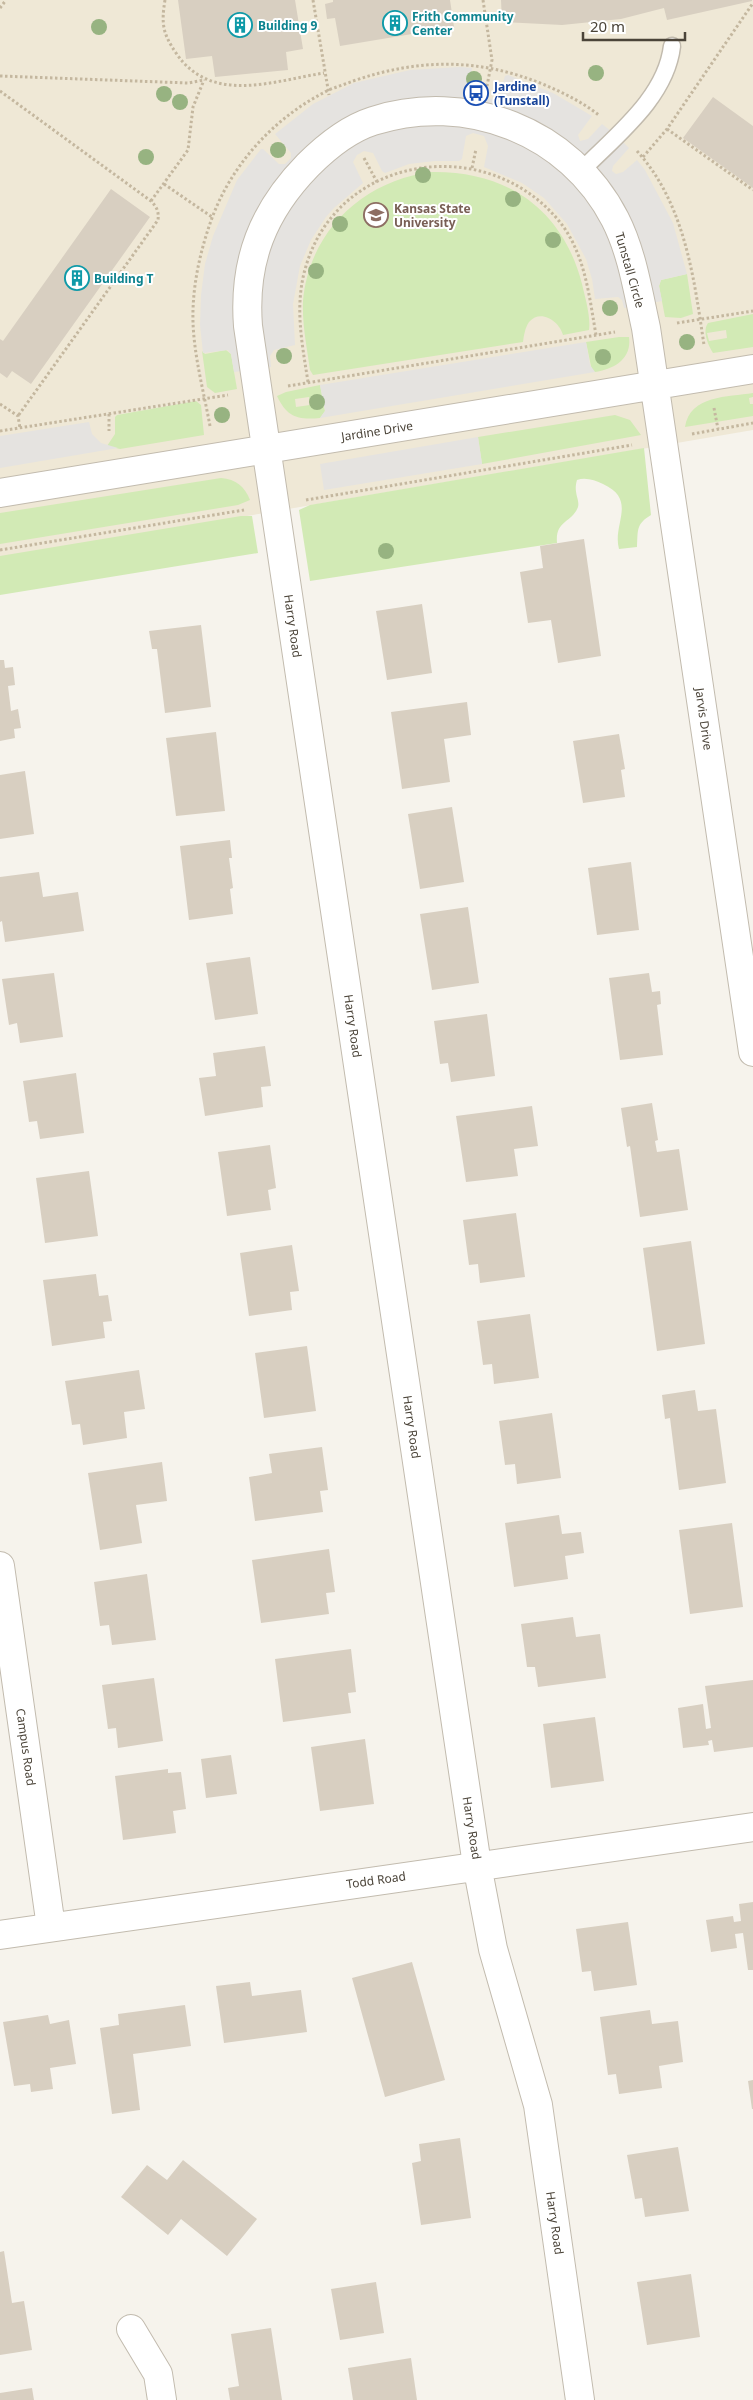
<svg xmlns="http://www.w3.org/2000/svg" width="753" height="2400" font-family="'Noto Sans',sans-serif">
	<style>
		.education { fill: #efe8d6 }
		.green { fill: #d2eab5; fill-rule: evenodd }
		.parking { fill: #e5e3e0 }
		.building { fill: #d8cfc1 }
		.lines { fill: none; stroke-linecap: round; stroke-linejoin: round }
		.service-casing { stroke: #c2bbae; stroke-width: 19 }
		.minor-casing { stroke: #c2bbae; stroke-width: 30 }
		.path { stroke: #c4b79f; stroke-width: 3; stroke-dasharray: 2.5 2.5; stroke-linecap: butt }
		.service { stroke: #fff; stroke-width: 16 }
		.minor { stroke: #fff; stroke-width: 28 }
		.tree { fill: #97b381 }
		.labels { text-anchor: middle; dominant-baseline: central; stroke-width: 4; stroke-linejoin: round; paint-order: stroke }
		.culture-label { font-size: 12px; font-weight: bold; fill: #0d838f; stroke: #fff; text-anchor: start }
		.transit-label { font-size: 12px; font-weight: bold; fill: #164399; stroke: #fff; text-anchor: start }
		.education-label { font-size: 12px; font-weight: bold; fill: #785e54; stroke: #fff; text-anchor: start }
		.street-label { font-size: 12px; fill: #4b4439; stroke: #fff }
	</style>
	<rect width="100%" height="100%" fill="#f6f3ec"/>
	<path class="education" d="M0 0H753V430L0 558Z"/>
	<path class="green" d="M432 172C508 171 563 210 582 284 585 297 591 317 589 330L563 335C560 322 541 308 529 322 525 328 524 335 523 342L313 375 310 370C307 348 302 324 303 301 309 231 364 180 432 172Z
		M687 274 693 314 681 318 665 317 659 286 661 280Z
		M753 314V347L713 353C708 345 702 331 708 323ZM726 330 727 338 709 341 707 333Z
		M619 337H629C632 359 614 369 595 372L592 371 586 342Z
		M226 350 231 354 237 389 215 393 207 387 202 351 205 354Z
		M320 385 325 411 320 418C297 420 287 417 277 396L286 392ZM309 397 310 405 296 407 295 399Z
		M753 393V397L749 398 750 404H753V416L685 427C690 395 728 397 753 393Z
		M196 401 201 405 204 435 120 449 107 446 115 434V417L117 415Z
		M615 415 630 420 641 435 482 464 478 437Z
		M644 448 651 515C636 524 638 530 637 547L619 549C612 524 638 500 603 484 595 480 585 477 577 480 573 493 580 499 578 507 572 523 555 520 557 543L310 581 299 510 310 505Z
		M221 478C236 479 245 487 250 500L238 505 0 544V513Z
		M241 516H252L258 553 0 595V556Z"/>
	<path class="parking" d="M460 67 472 68 469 91 474 98 498 99 505 76 508 75 553 93 592 116 578 135 580 141 588 139 602 124 616 135 629 148 613 166 612 171 616 174 623 172 637 160 645 170 673 223 687 274 661 280 659 286 662 301 624 308 622 300 618 297 595 299 592 279 586 259 567 224 544 198 522 183 484 167 488 146 484 136 473 133 466 136 462 159 459 161H435L409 164 385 173 382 171 373 153 364 151 357 155 353 162 363 183 334 208 326 217 311 240 300 266 293 304 295 345 274 350 270 356 271 367 234 372 231 354 228 350 203 353 200 325 201 295 205 264 213 236 237 180 261 149H263L279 164H285L291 158V153L275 134 313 104 354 83 410 70Z
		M586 342 590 365 595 372 320 418 325 411 320 385Z
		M89 422 92 434 101 443 118 448 0 468V436Z
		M478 437 482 464 324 490 320 464Z"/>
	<path class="building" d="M178 0H295L303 49 286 52 288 70 215 77 212 56 186 59Z
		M333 0H450L454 27 340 46 335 18 327 19 325 4 333 2Z
		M501 0H752V1L667 20 664 8 621 19 562 25 502 22Z
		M713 97 753 126V188L683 138Z
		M111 189 150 217 31 384 12 371 7 378 0 373V339L3 341Z
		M584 539 601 656 558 663 551 620 528 623 520 572 543 568 540 546Z
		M422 604 432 673 387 680 376 611Z
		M201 625 211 707 165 713 157 649H152L149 631Z
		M0 660H4L5 668 13 667 15 685 8 686 11 711 18 709 21 728 14 729 15 738 0 741Z
		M467 702 471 735 444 739 450 782 402 789 391 712Z
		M216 732 225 811 176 816 166 738Z
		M619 734 625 769 621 770 625 797 583 803 573 741Z
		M25 771 34 834 0 839V775Z
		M452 807 464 882 420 889 408 814Z
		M230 840 232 858H229L233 888 230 889 233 914 189 920 180 846Z
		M631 862 639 930 597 935 588 868Z
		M39 872 43 897 78 892 84 931 5 942 2 921 0 922V877Z
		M468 907 479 983 432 990 420 914Z
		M250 957 258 1014 215 1020 206 963Z
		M54 973 63 1037 20 1043 17 1023 9 1025 2 979Z
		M649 973 652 992 660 991 661 1004 657 1005 663 1055 620 1060 609 978Z
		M487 1014 495 1076 451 1082 448 1063 440 1064 434 1021Z
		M265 1046 271 1086 261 1087 263 1107 205 1116 199 1078 216 1076 213 1053Z
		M76 1073 84 1133 40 1139 37 1121 29 1122 23 1081Z
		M652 1103 658 1140 655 1141 657 1152 679 1149 688 1210 640 1217 630 1146 627 1147 621 1108Z
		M532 1106 538 1146 514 1149 518 1176 466 1182 456 1116Z
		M270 1145 276 1188 268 1190 271 1210 227 1216 218 1152Z
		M89 1171 98 1236 45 1243 36 1178Z
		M516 1213 525 1277 480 1283 478 1264 469 1265 463 1220Z
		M691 1241 705 1344 657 1351 643 1248Z
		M292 1245 299 1291 290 1292 292 1310 249 1316 240 1253Z
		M96 1274 99 1296 108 1295 112 1321 103 1322 105 1338 52 1346 43 1280Z
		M530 1314 539 1378 494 1384 492 1364 483 1365 477 1321Z
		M307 1346 316 1411 264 1418 255 1353Z
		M139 1370 145 1409 124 1412 127 1438 83 1445 80 1424 72 1425 65 1381Z
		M695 1390 698 1411 716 1409 726 1483 679 1490 670 1418 665 1419 662 1395Z
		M552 1413 561 1478 517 1484 515 1464 505 1465 499 1421Z
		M322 1447 328 1490 320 1491 323 1512 255 1521 249 1477 272 1473 269 1454Z
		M162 1462 167 1501 136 1505 142 1543 100 1550 88 1473Z
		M559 1515 562 1534 581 1532 584 1553 565 1556 568 1579 514 1587 505 1523Z
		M732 1523 743 1607 690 1614 679 1530Z
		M329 1549 335 1592 326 1593 329 1614 261 1623 252 1560Z
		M147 1574 156 1640 112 1645 109 1625 100 1626 94 1582Z
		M573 1617 576 1637 600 1634 606 1678 538 1687 535 1667H527L521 1624Z
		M351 1649 356 1692 348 1693 351 1713 283 1722 275 1659Z
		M154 1678 163 1741 118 1748 116 1728 108 1729 102 1685Z
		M753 1680V1747L714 1752 712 1740 708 1741 709 1745 683 1748 678 1708 703 1704 706 1729 711 1728 705 1686Z
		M595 1717 604 1781 551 1788 543 1724Z
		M365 1739 374 1804 320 1811 311 1747Z
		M231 1755 237 1794 206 1798 201 1759Z
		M168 1769V1773L181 1772 186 1809 173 1811 176 1833 123 1840 115 1776Z
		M753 1902V1970H748L743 1933 735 1934 737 1948 711 1952 706 1920 733 1916 734 1922 741 1921 739 1904Z
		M628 1922 637 1985 594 1991 591 1971 582 1972 576 1929Z
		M412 1962 445 2080 385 2097 352 1978Z
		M250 1982 252 1996 301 1990 307 2032 224 2043 216 1986Z
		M185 2005 191 2046 133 2054 140 2110 112 2114 100 2028 119 2025 118 2014Z
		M650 2010 652 2024 678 2021 683 2062 659 2066 662 2088 619 2094 616 2074 608 2075 600 2017Z
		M48 2015 50 2024 69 2020 76 2064 50 2068 53 2089 31 2092 30 2084 14 2086 3 2022Z
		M753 2080V2109H752L748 2081Z
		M460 2138 471 2218 421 2225 412 2163 421 2161 419 2144Z
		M678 2147 689 2211 645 2217 642 2198 635 2199 627 2155Z
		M183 2160 257 2219 227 2256 181 2219 168 2235 121 2197 147 2165 167 2180Z
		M4 2251 12 2303 24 2301 32 2350 0 2355V2252Z
		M691 2274 700 2337 647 2345 637 2282Z
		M376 2282 384 2333 340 2340 331 2289Z
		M271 2328 282 2400H230L228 2388 239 2386 231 2334Z
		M411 2358 417 2400H353L348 2368Z
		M32 2388 34 2400H0V2393Z"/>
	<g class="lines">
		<defs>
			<path id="service" d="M580 172C615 136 666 98 672 46"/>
			<path id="minor" d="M0 493 753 369
				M0 1566 51 1927
				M0 1935 753 1827
				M131 2329 158 2374 162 2400
				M580 2400 538 2105 493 1949 477 1865 248 326C243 261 263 211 308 165 326 147 348 129 373 121 466 91 570 131 615 219 632 252 638 292 646 328L753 1052"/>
		</defs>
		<use href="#service" class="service-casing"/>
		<use href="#minor" class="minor-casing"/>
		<path class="path" d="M165 0C161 24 163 34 176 53 211 105 273 81 324 73
			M313 0 329 95
			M483 0 492 60 487 86
			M0 8 6 0
			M0 76 188 83 204 80
			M0 91 151 201C157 207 159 212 158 220L18 416
			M667 129 753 190
			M637 151C685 204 694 278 704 345
			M643 157 667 129 753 3
			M364 158 377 182
			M472 168 476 149
			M164 184 212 217
			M151 201 188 150 193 107 204 80
			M677 323 753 311
			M308 382C302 343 294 305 306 266 339 154 487 133 559 221 585 253 589 295 596 335
			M288 386 615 332
			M0 404 18 416 20 428
			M714 408 718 429
			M109 414V431
			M210 426C204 393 194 356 193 322 192 287 200 251 212 218 232 164 274 118 325 92 334 87 344 85 353 81 420 58 480 58 545 85 564 93 584 103 600 116
			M0 431 228 395
			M692 434 753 423
			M306 500 632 445
			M0 550 244 510"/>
		<use href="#service" class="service"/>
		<use href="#minor" class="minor"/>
	</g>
	<g class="tree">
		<circle cx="99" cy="27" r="8"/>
		<circle cx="596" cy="73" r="8"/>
		<circle cx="474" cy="79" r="8"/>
		<circle cx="164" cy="94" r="8"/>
		<circle cx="180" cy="102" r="8"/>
		<circle cx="278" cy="150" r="8"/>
		<circle cx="146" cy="157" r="8"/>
		<circle cx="423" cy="175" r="8"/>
		<circle cx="513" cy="199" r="8"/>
		<circle cx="340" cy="224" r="8"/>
		<circle cx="553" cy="240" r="8"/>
		<circle cx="316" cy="271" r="8"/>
		<circle cx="610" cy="308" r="8"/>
		<circle cx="687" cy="342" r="8"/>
		<circle cx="284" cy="356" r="8"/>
		<circle cx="603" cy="357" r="8"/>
		<circle cx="317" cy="402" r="8"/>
		<circle cx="222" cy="415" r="8"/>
		<circle cx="386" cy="551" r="8"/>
	</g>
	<defs>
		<symbol id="building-ring" viewBox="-11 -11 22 22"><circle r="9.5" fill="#fff" stroke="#0f9aa8" stroke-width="1.5"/><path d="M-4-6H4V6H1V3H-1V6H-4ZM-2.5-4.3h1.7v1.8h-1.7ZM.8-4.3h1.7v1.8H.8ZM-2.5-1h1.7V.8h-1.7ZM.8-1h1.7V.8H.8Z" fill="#0f9aa8"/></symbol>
		<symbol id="bus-ring" viewBox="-11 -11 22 22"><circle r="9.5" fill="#fff" stroke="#1a4fb4" stroke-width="1.5"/><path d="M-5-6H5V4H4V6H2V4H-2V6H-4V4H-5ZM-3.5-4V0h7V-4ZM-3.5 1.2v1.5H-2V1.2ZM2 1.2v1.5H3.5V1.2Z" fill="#1a4fb4"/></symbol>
		<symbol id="university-ring" viewBox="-11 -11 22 22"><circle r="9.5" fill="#fff" stroke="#8d6e63" stroke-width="1.5"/><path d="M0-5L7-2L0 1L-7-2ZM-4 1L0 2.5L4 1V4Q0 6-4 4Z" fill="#8d6e63"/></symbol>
	</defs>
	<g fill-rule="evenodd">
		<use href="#building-ring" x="381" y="9" width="28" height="28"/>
		<use href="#building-ring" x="226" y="11" width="28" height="28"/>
		<use href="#bus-ring" x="462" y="79" width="28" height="28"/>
		<use href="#university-ring" x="362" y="201" width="28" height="28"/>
		<use href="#building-ring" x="63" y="264" width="28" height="28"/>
	</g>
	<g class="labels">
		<g class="culture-label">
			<text x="412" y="16">Frith Community<tspan x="412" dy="14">Center</tspan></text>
			<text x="258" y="25">Building 9</text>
			<text x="94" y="278">Building T</text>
		</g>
		<g class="transit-label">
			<text x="494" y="86">Jardine<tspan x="494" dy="14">(Tunstall)</tspan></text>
		</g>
		<g class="education-label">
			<text x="394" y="208">Kansas State<tspan x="394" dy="14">University</tspan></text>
		</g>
		<g class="street-label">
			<text transform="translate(630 270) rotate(74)">Tunstall Circle</text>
			<text transform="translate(377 431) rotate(-9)">Jardine Drive</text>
			<text transform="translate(293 626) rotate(82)">Harry Road</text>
			<text transform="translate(704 719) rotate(82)">Jarvis Drive</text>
			<text transform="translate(353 1026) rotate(82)">Harry Road</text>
			<text transform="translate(412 1427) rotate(82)">Harry Road</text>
			<text transform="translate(26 1747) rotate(82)">Campus Road</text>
			<text transform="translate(472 1828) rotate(81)">Harry Road</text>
			<text transform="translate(376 1880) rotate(-8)">Todd Road</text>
			<text transform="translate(555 2223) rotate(82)">Harry Road</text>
		</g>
	</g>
	<path d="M583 32v8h102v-8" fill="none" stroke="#4b4439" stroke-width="2.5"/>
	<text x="590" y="32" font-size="15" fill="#4b4439" stroke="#ffffff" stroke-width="4" paint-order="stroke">20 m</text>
</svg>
